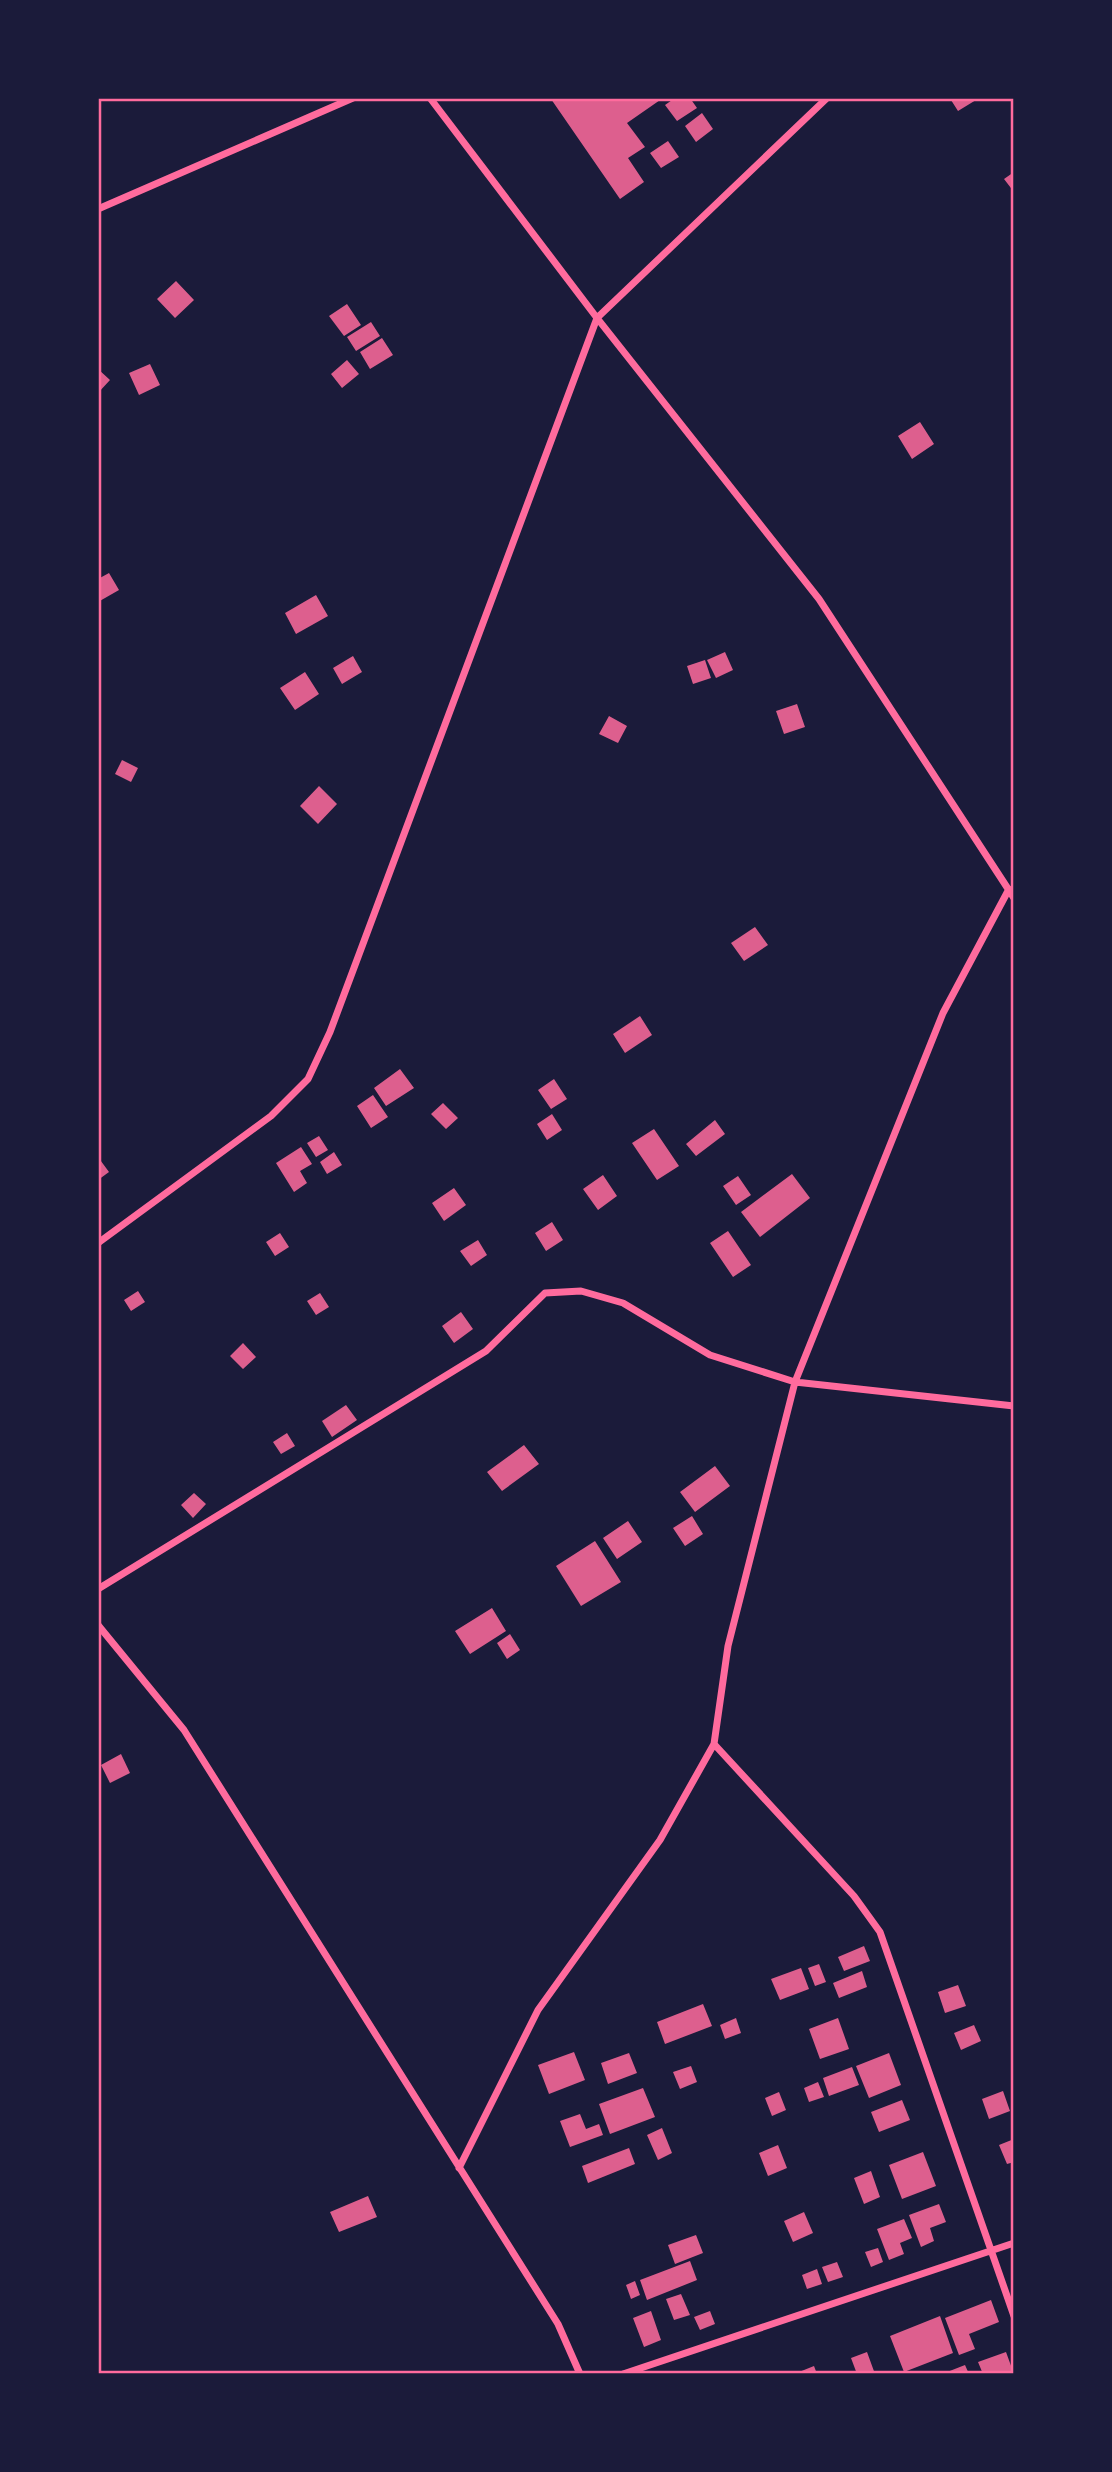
<svg xmlns="http://www.w3.org/2000/svg" width="1112" height="2472" font-family="Lato,sans-serif">
	<style>
		.building { fill: #dd5f8e }
		.lines { fill: none; stroke-linecap: round; stroke-linejoin: round }
		.minor { stroke: #ff6b9d; stroke-width: 7 }
		.neatline { fill: none; stroke: #ff6b9d; stroke-width: 2.5 }
	</style>
	<rect width="100%" height="100%" fill="#1b1b3a"/>
	<path class="building" d="M553 98H663L627 123 645 147 628 158 644 182 620 199 551 99Z
		M675 98H690L697 108 677 121 665 105Z
		M955 98H975L976 100 958 111 951 100Z
		M702 113 713 129 696 142 685 126Z
		M668 141 679 157 661 168 650 153Z
		M1014 172V192L1004 179Z
		M176 281 194 300 175 318 157 299Z
		M347 304 361 325 344 336 329 316Z
		M371 322 380 336 356 351 347 337Z
		M382 338 393 355 370 369 360 352Z
		M347 360 359 374 342 388 331 374Z
		M150 364 160 385 139 395 129 373Z
		M98 369 110 380 98 393Z
		M920 422 934 444 912 459 898 436Z
		M109 573 119 590 98 602V579Z
		M316 595 328 616 296 634 285 613Z
		M725 652 733 670 716 678 707 660Z
		M353 656 362 672 342 684 333 668Z
		M705 660 711 678 693 684 687 666Z
		M305 672 319 694 295 710 280 688Z
		M797 704 805 727 784 734 776 711Z
		M609 716 627 726 618 743 599 734Z
		M122 760 138 768 131 782 115 774Z
		M319 786 337 804 318 824 300 806Z
		M755 927 768 945 744 961 731 943Z
		M640 1016 652 1035 625 1053 613 1034Z
		M400 1069 414 1088 386 1106 374 1088Z
		M554 1079 567 1099 551 1109 538 1090Z
		M373 1095 388 1117 371 1128 357 1106Z
		M443 1103 458 1118 446 1129 431 1114Z
		M552 1114 562 1130 547 1140 537 1124Z
		M715 1120 725 1134 696 1156 686 1144Z
		M654 1129 679 1166 657 1180 632 1143Z
		M319 1136 328 1150 316 1157 307 1143Z
		M301 1147 312 1164 300 1171 307 1183 294 1192 276 1163Z
		M334 1152 342 1165 327 1174 320 1162Z
		M98 1157 109 1172 98 1180Z
		M792 1174 810 1198 760 1237 741 1212Z
		M603 1175 617 1196 598 1210 583 1189Z
		M738 1176 751 1195 736 1205 723 1186Z
		M454 1188 466 1205 444 1221 432 1203Z
		M552 1222 563 1240 546 1251 535 1233Z
		M728 1231 751 1265 733 1277 710 1243Z
		M280 1233 289 1247 275 1256 266 1242Z
		M478 1240 487 1255 471 1266 460 1251Z
		M138 1291 145 1302 131 1311 124 1300Z
		M320 1293 329 1307 316 1315 307 1301Z
		M461 1312 473 1329 454 1343 442 1326Z
		M243 1343 256 1357 243 1369 230 1356Z
		M346 1405 357 1420 332 1437 322 1421Z
		M287 1433 295 1446 281 1454 273 1442Z
		M524 1445 539 1464 502 1491 487 1472Z
		M715 1466 730 1486 695 1512 680 1492Z
		M194 1493 206 1504 193 1518 181 1505Z
		M692 1516 703 1534 685 1546 673 1528Z
		M628 1521 642 1542 617 1559 603 1538Z
		M595 1541 621 1582 581 1606 556 1566Z
		M492 1608 506 1631 470 1654 455 1631Z
		M510 1634 520 1650 507 1659 497 1643Z
		M121 1754 130 1773 110 1783 101 1765Z
		M864 1946 870 1961 844 1971 838 1957Z
		M819 1964 826 1982 815 1986 808 1968Z
		M801 1968 809 1989 780 2000 771 1979Z
		M862 1971 867 1987 839 1998 833 1983Z
		M958 1985 966 2006 945 2013 938 1992Z
		M703 2004 712 2026 665 2044 657 2022Z
		M736 2018 741 2033 725 2039 720 2025Z
		M838 2018 849 2049 820 2059 809 2029Z
		M974 2025 981 2041 961 2050 954 2033Z
		M574 2052 585 2080 549 2094 538 2065Z
		M629 2053 637 2073 608 2084 601 2063Z
		M889 2053 901 2085 869 2098 856 2066Z
		M691 2066 697 2082 680 2089 673 2072Z
		M852 2067 859 2085 829 2096 823 2078Z
		M818 2082 824 2097 809 2102 804 2088Z
		M643 2088 655 2117 610 2134 599 2104Z
		M1003 2091 1010 2111 989 2119 982 2099Z
		M779 2092 786 2110 772 2116 765 2098Z
		M902 2100 910 2120 879 2132 871 2112Z
		M580 2114 586 2129 599 2124 603 2135 570 2147 560 2121Z
		M662 2128 672 2153 658 2160 647 2135Z
		M1014 2139V2162L1007 2164 999 2145Z
		M778 2145 787 2168 768 2176 759 2153Z
		M629 2148 635 2164 588 2183 582 2166Z
		M923 2152 936 2186 902 2199 889 2165Z
		M871 2171 880 2197 864 2204 854 2178Z
		M368 2196 377 2217 339 2232 330 2212Z
		M939 2204 946 2222 930 2228 934 2241 921 2247 909 2215Z
		M804 2212 813 2233 793 2242 784 2221Z
		M904 2219 912 2238 900 2243 904 2254 889 2260 877 2229Z
		M696 2235 703 2253 675 2264 668 2245Z
		M878 2248 883 2262 871 2267 865 2252Z
		M690 2261 697 2280 647 2300 640 2280Z
		M837 2262 843 2277 828 2282 822 2267Z
		M817 2269 822 2284 807 2289 802 2275Z
		M635 2281 640 2295 631 2299 626 2285Z
		M681 2294 690 2315 674 2320 666 2299Z
		M991 2300 999 2322 969 2334 975 2349 959 2355 945 2318Z
		M651 2311 661 2340 644 2347 633 2318Z
		M710 2311 715 2324 700 2330 694 2317Z
		M940 2316 953 2353 904 2372 890 2336Z
		M867 2352 875 2374H857L851 2358Z
		M1006 2352 1014 2374H983L978 2362Z
		M965 2365 969 2374H942Z
		M814 2366 817 2374H794Z"/>
	<g class="lines">
		<path class="minor" d="M430 98 597 318 819 599 1014 898
			M98 209 353 98
			M98 1243 271 1116 308 1079 330 1032 597 318 827 98
			M98 1589 486 1351 545 1293 581 1291 623 1303 710 1355 795 1382 1014 1406
			M98 1625 184 1730 558 2324 580 2374
			M714 1744 854 1896 880 1932 1014 2316
			M459 2168 538 2010 660 1840 714 1744 728 1646 795 1382 943 1013 1009 889
			M623 2374 1014 2243"/>
	</g>
	<rect width="1112" height="2472" fill="none" stroke="#1b1b3a" stroke-width="200"/>
	<rect x="100" y="100" width="912" height="2272" class="neatline"/>
</svg>
